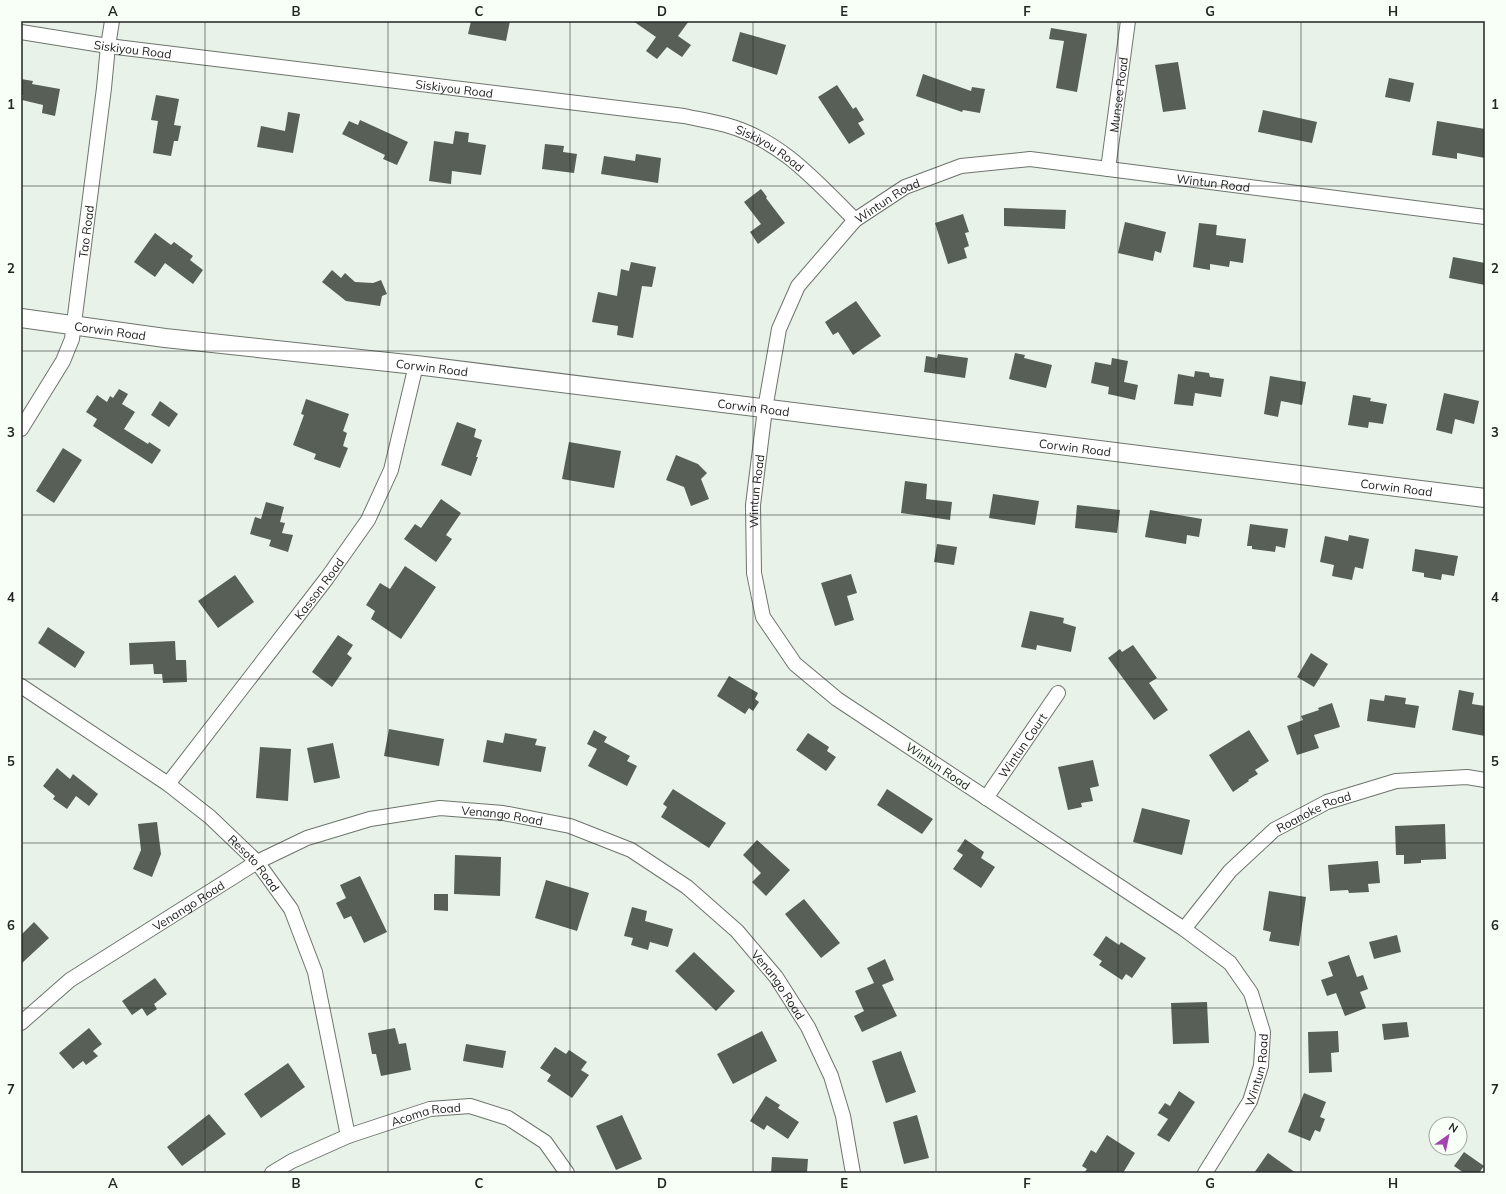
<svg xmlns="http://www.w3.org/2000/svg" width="1506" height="1194" font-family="Mulish,sans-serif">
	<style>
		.building { fill: #575f57 }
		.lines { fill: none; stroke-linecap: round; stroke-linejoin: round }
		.minor-casing { stroke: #6c746c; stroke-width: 16 }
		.major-casing { stroke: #6c746c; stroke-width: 20 }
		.minor { stroke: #fff; stroke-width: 14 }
		.major { stroke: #fff; stroke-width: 18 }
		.grid { fill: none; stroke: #222522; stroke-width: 1; stroke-opacity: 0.55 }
		.labels { text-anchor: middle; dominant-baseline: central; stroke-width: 4; stroke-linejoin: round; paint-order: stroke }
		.street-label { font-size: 12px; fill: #222522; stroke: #f7fff7 }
		.neatline { fill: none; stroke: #222522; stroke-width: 1.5 }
		.grid-label { font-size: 13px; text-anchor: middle; font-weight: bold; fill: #222522 }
	</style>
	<rect width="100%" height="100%" fill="#e9f2e9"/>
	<path class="building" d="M471 21H510L506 41 468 34Z
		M633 21H689L678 36 691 45 682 57 667 47 657 59 646 51 656 37Z
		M1051 28 1087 34 1077 92 1056 88 1064 41 1049 39Z
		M740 32 786 45 777 75 732 61Z
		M1178 62 1186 109 1163 112 1155 65Z
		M923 74 971 91 972 87 985 89 980 113 963 110 962 112 916 96Z
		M1389 78 1414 83 1410 102 1385 97Z
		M21 79 33 81 32 84 60 89 55 116 42 113 43 105 22 100 23 95H21Z
		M837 85 853 109 856 107 864 120 858 123 865 134 849 144 818 97Z
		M156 95 179 99 174 125 181 126 178 141H174L171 156 153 153 158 121 151 120Z
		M1263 110 1317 122 1312 143 1258 132Z
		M288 112 300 114 293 153 257 147 261 126 285 131Z
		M360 120 408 142 397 165 383 159 385 155 342 134 349 121 358 125Z
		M1437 121 1485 129V158L1457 153V159L1432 155Z
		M455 131 469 133 468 142 486 145 481 175 452 171 451 184 429 181 434 141 453 144Z
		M545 144 564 146 563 152 577 154 574 173 542 169Z
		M636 154 661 158 658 183 601 174 604 156 635 161Z
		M761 189 767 197 766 198 785 223 758 244 750 232 761 224 744 202Z
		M1004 208 1066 210 1065 229 1004 226Z
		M963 214 969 232 965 233 969 246 964 248 967 258 948 264 935 223Z
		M1125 222 1166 232 1161 253 1155 251 1153 261 1118 253Z
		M1199 223 1217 225 1216 235 1246 239 1243 263 1230 261 1229 267 1210 264V270L1193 267Z
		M155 233 171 245 174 242 193 256 190 260 203 270 193 284 165 263 155 277 134 262Z
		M1453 257 1485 263V285L1449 278Z
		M631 262 656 267 652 287 642 286 633 338 617 335 618 326 592 322 598 292 617 296 621 269 629 271Z
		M332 270 341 278 345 273 355 282 373 283 381 280 387 294 382 296 380 306 346 301 322 282Z
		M856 301 881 336 853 355 838 332 833 335 825 322Z
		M1015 353 1025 355 1024 358 1052 365 1046 388 1009 379Z
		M938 354 968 358 965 378 924 372 926 356 937 358Z
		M1112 358 1128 361 1124 382 1138 385 1135 400 1108 394 1109 387 1091 383 1095 362 1111 365Z
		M1195 371 1209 373 1210 377 1224 379 1221 397 1195 393 1193 406 1174 404 1178 374 1194 377Z
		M1270 376 1306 382 1302 405 1281 401 1278 417 1264 414Z
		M119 389 128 394 122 404 135 412 124 429 148 444 149 442 161 450 152 464 93 426 97 419 86 412 97 395 107 402 110 396 113 398Z
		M1444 393 1479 401 1474 424 1455 419 1452 434 1436 430Z
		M1353 395 1371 398 1370 401 1387 404 1383 424 1369 422 1368 428 1348 425Z
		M306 399 349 414 343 431 347 433 343 446 348 448 340 468 314 459 316 454 293 445 304 415 301 414Z
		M160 401 178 414 169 427 151 415Z
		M457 422 476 429 474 437 482 440 476 457H478L471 476 441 465Z
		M569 442 621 451 614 488 562 479Z
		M63 448 82 460 54 503 36 491Z
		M676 455 698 464 707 473 701 479 709 499 691 506 684 487 666 480Z
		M905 481 927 484 926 499 952 502 950 520 901 513Z
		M993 494 1039 501 1035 525 989 518Z
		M441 499 461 513 446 535 452 539 436 562 404 539 415 524 421 528Z
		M266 502 284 507 280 522 285 523 282 533 293 535 288 552 269 546 271 540 250 534 255 517 261 519Z
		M1077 505 1120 510 1117 533 1075 528Z
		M1150 510 1202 519 1199 537 1187 535 1186 544 1145 537Z
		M1250 524 1288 529 1285 548 1276 546 1275 552 1252 549V546H1247Z
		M1349 535 1369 539 1363 569 1355 567 1352 580 1332 576 1334 565 1320 562 1325 536 1348 541Z
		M937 544 957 547 954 565 934 562Z
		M1415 549 1458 556 1454 576 1442 574 1441 580 1424 577V573L1412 571Z
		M405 566 436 587 401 639 371 619 375 611 366 605 380 583 390 589Z
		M851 574 857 593 847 596 854 620 835 626 821 583Z
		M235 575 254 602 218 628 198 601Z
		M1030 611 1064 618 1063 623 1076 627 1071 652 1037 645 1036 650 1021 647Z
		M48 627 85 652 75 668 38 643Z
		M338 635 353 645 347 654 352 658 332 687 312 672Z
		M175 641 176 660H186L187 682 163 683 162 674H154L153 664 130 665 129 643Z
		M1133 645 1157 678 1149 683 1168 710 1154 720 1108 658 1120 649 1122 652Z
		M1311 653 1328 664 1314 687 1297 677Z
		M729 676 758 693 755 699 759 702 753 711 749 708 745 714 717 696Z
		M1459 690 1474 693 1472 704 1485 706V736L1452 730Z
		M1385 695 1406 698 1405 704 1419 706 1415 728 1367 721 1370 699 1384 701Z
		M1332 703 1340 727 1314 735 1319 748 1297 755 1287 726 1303 720 1301 716 1319 710 1318 708Z
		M389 729 444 739 439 766 384 756Z
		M594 730 607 737 604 742 630 756 627 761 637 766 627 786 588 766 597 749 587 744Z
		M1249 730 1269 761 1255 770 1258 774 1248 780 1249 781 1233 792 1209 755Z
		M505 733 537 739 535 745 546 747 541 772 483 762 487 740 503 743Z
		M808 733 829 747 827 751 836 757 826 771 796 750Z
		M333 743 340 778 314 783 307 748Z
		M260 747 291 749 288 801 256 798Z
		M1093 760 1099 786 1090 788 1093 801 1081 803 1082 807 1068 810 1058 767Z
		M57 768 70 779 73 774 98 794 89 806 76 796 67 809 53 799 55 796 43 786Z
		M673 789 726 823 709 848 661 817 667 807 663 804Z
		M887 789 933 819 922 834 877 805Z
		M1142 808 1190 820 1182 855 1133 842Z
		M157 822 161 854 152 877 133 869 141 850 138 824Z
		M1445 824 1446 859 1421 860V863L1404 864V855H1396L1395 826Z
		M965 839 984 852 981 858 995 867 981 888 953 869 963 855 957 851Z
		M757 840 790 870 766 896 752 882 761 873 743 855Z
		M455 855 501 857 500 896 454 894Z
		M1378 861 1380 883 1368 884 1369 892 1349 893 1348 890 1330 891 1328 865Z
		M360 876 387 932 364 943 351 916 344 919 336 903 346 898 340 885Z
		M546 880 589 893 577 931 535 918Z
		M1269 891 1306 897 1299 946 1269 941 1271 932 1263 930Z
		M434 894H448V911L434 910Z
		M804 899 840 943 821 958 785 914Z
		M632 907 647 911 645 921 673 929 668 947 650 942 648 950 631 945 633 938 624 936Z
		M34 922 49 938 21 964V935Z
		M1397 935 1401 952 1374 959 1369 942Z
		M1106 936 1119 945 1121 942 1146 958 1132 978 1126 974 1122 980 1099 965 1102 961 1093 955Z
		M694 952 735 991 716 1011 675 971Z
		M1349 955 1357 977 1363 975 1368 989 1360 992 1366 1008 1345 1016 1336 993 1327 996 1321 980 1333 976 1328 962Z
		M885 959 894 980 882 985 897 1016 862 1032 854 1016 864 1011 855 991 874 983 867 968Z
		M155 978 167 994 154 1004 157 1009 147 1016 142 1008 132 1015 122 1001Z
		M1207 1002 1209 1043 1173 1044 1171 1003Z
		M1407 1022 1409 1037 1384 1040 1382 1024Z
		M89 1028 102 1044 93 1051 98 1056 86 1065 83 1061 73 1069 59 1053Z
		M395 1028 399 1044 406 1043 411 1070 381 1076 376 1054H372L368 1033Z
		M762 1031 777 1061 733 1084 717 1054Z
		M1338 1031 1339 1052 1331 1053 1332 1072 1309 1073 1308 1032Z
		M466 1044 506 1051 503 1068 463 1061Z
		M555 1047 566 1054 569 1050 587 1062 581 1070 589 1075 572 1098 547 1081 551 1075 540 1068Z
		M901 1051 916 1092 886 1103 872 1061Z
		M288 1063 305 1087 261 1118 244 1094Z
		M1179 1091 1195 1102 1169 1142 1157 1135 1168 1119 1158 1113 1165 1103 1170 1106Z
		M1304 1093 1326 1102 1320 1117 1325 1119 1320 1132 1315 1130 1310 1141 1288 1132Z
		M766 1096 780 1105 778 1108 799 1122 788 1139 767 1125 764 1130 750 1121Z
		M209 1114 226 1134 182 1166 167 1147Z
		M622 1115 642 1159 616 1170 596 1126Z
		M917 1115 929 1158 904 1164 893 1122Z
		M1107 1135 1135 1153 1123 1173H1084L1087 1169 1082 1166 1091 1150 1096 1153Z
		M1464 1152 1484 1166 1479 1173H1464L1454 1166Z
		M1268 1153 1296 1173H1254Z
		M772 1157 808 1159 807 1173H771Z"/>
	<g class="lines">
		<defs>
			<g id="minor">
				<path id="s1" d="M21 32 108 46 684 116C698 119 712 121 726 125 781 140 816 181 855 220"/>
				<path id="s2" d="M1108 169 1128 21"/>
				<path id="s3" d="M21 429 63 361 72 339 104 88 108 46 112 21"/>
				<path id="s4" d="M21 686 168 784 210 817 257 862 291 909 315 972 348 1136"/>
				<path id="s5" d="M168 784 327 578 368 520 391 470 416 365"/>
				<path id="s6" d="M986 798 1058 693"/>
				<path id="s7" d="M1184 929 1230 871 1274 830 1327 802 1396 781 1467 777 1485 780"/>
				<path id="s8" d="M21 1023 70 980 257 862 307 838 370 819 440 808 503 813 570 826 631 850 687 887 737 931 776 977 808 1027 831 1076 843 1116 853 1173"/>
				<path id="s9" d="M272 1173 292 1161 348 1136 430 1109 470 1106 508 1118 545 1142 567 1173"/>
				<path id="s10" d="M1205 1173 1250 1101 1261 1066 1263 1032 1251 993 1230 963 1184 929 837 699 795 664 763 617 754 573 753 505 765 409 779 329 798 286 855 220 905 187 961 166 1030 159 1485 217"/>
			</g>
			<g id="major">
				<path id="s11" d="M21 318 165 338 416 365 1485 498"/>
			</g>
		</defs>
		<use href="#minor" class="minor-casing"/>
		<use href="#major" class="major-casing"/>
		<use href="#minor" class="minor"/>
		<use href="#major" class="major"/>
	</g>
	<path class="grid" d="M205 21V1173M388 21V1173M570 21V1173M753 21V1173M936 21V1173M1118 21V1173M1301 21V1173M21 186H1485M21 351H1485M21 515H1485M21 679H1485M21 843H1485M21 1008H1485"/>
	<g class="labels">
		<g class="street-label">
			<text stroke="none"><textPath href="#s1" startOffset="113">Siskiyou Road</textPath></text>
			<text stroke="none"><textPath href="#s1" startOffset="437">Siskiyou Road</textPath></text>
			<text stroke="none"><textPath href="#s2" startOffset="75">Munsee Road</textPath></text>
			<text stroke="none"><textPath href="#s1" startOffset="761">Siskiyou Road</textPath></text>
			<text stroke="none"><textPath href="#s10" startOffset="1617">Wintun Road</textPath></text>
			<text stroke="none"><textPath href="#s10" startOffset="1281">Wintun Road</textPath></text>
			<text stroke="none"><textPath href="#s3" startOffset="212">Tao Road</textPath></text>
			<text stroke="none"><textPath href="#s11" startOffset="90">Corwin Road</textPath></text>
			<text stroke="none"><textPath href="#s11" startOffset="414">Corwin Road</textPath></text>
			<text stroke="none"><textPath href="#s11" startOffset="738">Corwin Road</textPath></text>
			<text stroke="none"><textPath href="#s11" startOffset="1062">Corwin Road</textPath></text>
			<text stroke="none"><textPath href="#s11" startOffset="1386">Corwin Road</textPath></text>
			<text stroke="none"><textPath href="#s10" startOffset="945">Wintun Road</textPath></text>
			<text stroke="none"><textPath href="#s5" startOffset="247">Kasson Road</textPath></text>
			<text stroke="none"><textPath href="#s6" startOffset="64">Wintun Court</textPath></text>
			<text transform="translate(938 766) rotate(34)">Wintun Road</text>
			<text stroke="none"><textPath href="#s7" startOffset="178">Roanoke Road</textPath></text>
			<text stroke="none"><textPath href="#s8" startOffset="541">Venango Road</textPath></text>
			<text stroke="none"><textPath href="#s4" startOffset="294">Resoto Road</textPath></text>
			<text stroke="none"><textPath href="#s8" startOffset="205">Venango Road</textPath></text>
			<text stroke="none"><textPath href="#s8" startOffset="877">Venango Road</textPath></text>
			<text stroke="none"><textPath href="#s10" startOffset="117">Wintun Road</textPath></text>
			<text stroke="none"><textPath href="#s9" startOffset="166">Acoma Road</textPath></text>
		</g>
	</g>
	<rect width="1506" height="1194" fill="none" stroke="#f7fff7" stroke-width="44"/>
	<g transform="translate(1448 1136) rotate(33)"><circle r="19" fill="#f7fff7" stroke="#a2a8a2"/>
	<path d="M0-3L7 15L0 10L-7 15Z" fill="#a145af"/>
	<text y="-6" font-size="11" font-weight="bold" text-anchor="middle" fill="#222522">N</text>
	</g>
	<rect x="22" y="22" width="1462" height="1150" class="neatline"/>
	<g class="grid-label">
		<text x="113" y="16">A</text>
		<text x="296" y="16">B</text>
		<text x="479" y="16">C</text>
		<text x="662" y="16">D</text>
		<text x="844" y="16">E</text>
		<text x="1027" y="16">F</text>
		<text x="1210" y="16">G</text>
		<text x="1393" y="16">H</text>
		<text x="11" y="109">1</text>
		<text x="1495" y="109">1</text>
		<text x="11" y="273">2</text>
		<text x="1495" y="273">2</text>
		<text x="11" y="437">3</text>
		<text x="1495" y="437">3</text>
		<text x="11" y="602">4</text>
		<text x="1495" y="602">4</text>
		<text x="11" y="766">5</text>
		<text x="1495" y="766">5</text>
		<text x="11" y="930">6</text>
		<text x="1495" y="930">6</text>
		<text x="11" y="1094">7</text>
		<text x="1495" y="1094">7</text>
		<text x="113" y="1188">A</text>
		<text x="296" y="1188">B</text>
		<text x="479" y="1188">C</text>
		<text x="662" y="1188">D</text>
		<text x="844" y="1188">E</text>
		<text x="1027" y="1188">F</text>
		<text x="1210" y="1188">G</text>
		<text x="1393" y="1188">H</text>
	</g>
</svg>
